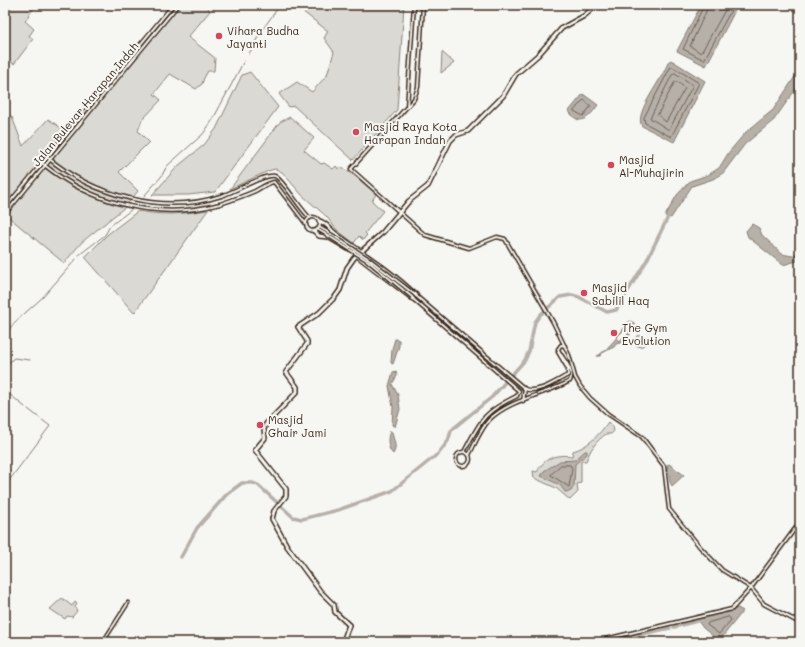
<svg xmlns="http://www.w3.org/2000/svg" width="805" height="647" font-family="Mali,sans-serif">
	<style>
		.green { fill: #dad9d3; stroke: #8a8278 }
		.water { fill: #b6b0a9; stroke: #857a71; fill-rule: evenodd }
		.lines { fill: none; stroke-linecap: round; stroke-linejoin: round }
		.shore { stroke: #6c6056; stroke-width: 1 }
		.stream { stroke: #857a71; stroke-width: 1 }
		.river { stroke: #b6b0a9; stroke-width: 3.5 }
		.tertiary-casing { stroke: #3b2a1e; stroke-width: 5 }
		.primary-casing { stroke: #3b2a1e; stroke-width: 6 }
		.tertiary { stroke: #f6f6f2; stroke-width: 2 }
		.primary { stroke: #f6f6f2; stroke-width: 3 }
		.tertiary-bridge-casing { stroke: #3b2a1e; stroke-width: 5; stroke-linecap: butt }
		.tertiary-bridge { stroke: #f6f6f2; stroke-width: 2 }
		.poi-dot { fill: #d1495b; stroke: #f6f6f2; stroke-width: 1.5 }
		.labels { text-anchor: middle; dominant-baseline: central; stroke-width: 4; stroke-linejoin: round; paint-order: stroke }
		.poi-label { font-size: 11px; fill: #3b2a1e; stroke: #f6f6f2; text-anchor: start }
		.street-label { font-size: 11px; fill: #3b2a1e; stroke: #f6f6f2 }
	</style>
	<rect width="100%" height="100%" fill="#f6f6f2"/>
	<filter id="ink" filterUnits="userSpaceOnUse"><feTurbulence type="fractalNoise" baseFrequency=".025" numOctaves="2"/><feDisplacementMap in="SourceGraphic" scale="8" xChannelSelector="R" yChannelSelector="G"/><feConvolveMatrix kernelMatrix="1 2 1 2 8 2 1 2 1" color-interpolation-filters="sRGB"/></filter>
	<g filter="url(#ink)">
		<path class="green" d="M5 5H36L25 21 34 29 29 36 33 39 14 64 11 62 5 69Z
			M178 5H206L210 11 188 37 215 58 214 71H208L204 78 202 84 196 89 170 74 154 94 161 100 142 120 138 131 149 142 119 172 138 191 125 207 82 242 64 263 5 214V111L12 117 23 146 48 119 67 132 111 75Z
			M294 5H404L397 110 353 160 294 106 289 107 279 94 297 82 312 92 327 75 334 52 324 38 328 31Z
			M442 52 454 63 441 73Z
			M250 72 278 107 215 192 188 195H152L178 166 204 145 216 129 242 75Z
			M290 117 314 138 304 150 321 164 324 163 333 169 336 166 338 169 341 167 355 176 376 194 372 201 383 211 365 233 367 235 363 240 359 236 354 243 337 230 326 216 302 195 282 172 275 169 268 171 230 189 280 122Z
			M208 210 134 313 85 257 108 234 138 211C164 216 182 214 208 210Z
			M634.5 341a5.5 5.5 0 1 1 11 0a5.5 5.5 0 1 1-11 0Z
			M608 422 613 427 614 431 611 434H606C596 441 590 450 586 461H581V483L577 484 578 492 570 500 556 488 534 478 533 471 537 472C545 457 556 454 572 456L573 451C588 447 599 435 608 422Z
			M62 598 72 606 75 602 77 604 75 607 77 611 72 617 67 616 65 619 50 609Z"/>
		<path class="water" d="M701 5H738L706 66 677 51Z
			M671 60 705 81 674 142 642 126C633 113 664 78 668 62Z
			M800 69V83L774 120 745 144 723 173 713 179 692 186 671 218 665 216 677 195 690 181 708 175 719 168 729 152 746 132 773 110Z
			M583 94 598 105C590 116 580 129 569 111Z
			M752 224 759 228 762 235 782 254 792 256 800 252V260L783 265 748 237 746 231Z
			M630 321 634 323 635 328 624 342 616 344 614 347 602 353 600 356H597C602 355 624 331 626 324ZM627 323 634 328 629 332 626 338 623 337 620 341 616 337 625 329Z
			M395 339 399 340V346L393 364 391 363 392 349Z
			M396 371 397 376 392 384 398 395 400 409 395 427 392 425 393 407 389 386 393 372Z
			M390 431 392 432C393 440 398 446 393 454 387 448 387 438 390 431Z
			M585 451H587V454L575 464 574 486 571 491 565 492 560 485 541 476 544 471 560 461 575 460Z
			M669 464 684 475 672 486 670 482 667 465Z
			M738 608 743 611 719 641 703 628 698 621 724 614Z"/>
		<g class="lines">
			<path class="shore" d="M704 5 683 49 704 60 734 5
				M709 5 690 46 701 53 728 5
				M671 67H673L699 83 671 137 645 123 644 118Z
				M675 73 693 85 669 130 650 118 672 75Z
				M675 82H678L685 88 666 122 658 115Z
				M584 100 591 106 583 116 574 111Z
				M561 465H570L572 468 569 487 551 475Z
				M729 617 731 620 719 634 707 625 708 623Z"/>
			<path class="stream" d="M249 54 260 33 280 5
				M144 196 161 177 167 166 203 134 212 121 244 61
				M79 255 105 235 110 226 131 210
				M5 334 15 322 43 297 76 259
				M5 366 14 358 30 360
				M8 393 25 407
				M5 486 50 426 28 409"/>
			<path class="river" d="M181 557 197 528 227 494 242 483H253L258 485 293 517 302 519 338 510 392 491 439 453 448 441 451 431 455 427 492 397 525 360 529 351 535 322 540 315 560 297 572 295 579 297 607 312 616 310 647 260 669 215
				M674 627 724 614
				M624 638 670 628
				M605 642 616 640
				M798 642 800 638"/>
			<defs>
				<path id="tertiary" d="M423 5 418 87 414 99 351 169 425 235 469 248 497 237 505 239 553 322 569 355 575 377 580 386 590 398 608 414 642 437 664 466 669 509 700 547 722 570 751 588 764 604 800 623
					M407 107 414 5
					M47 157C93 196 163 215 221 196 235 192 263 174 275 176 284 181 299 208 310 218
					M42 163C91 204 158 221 220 204 232 200 244 196 255 191 261 188 267 183 274 182L306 224
					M5 208 173 5
					M5 214 178 5
					M306 224a7 7 0 1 1 14 0a7 7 0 1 1-14 0Z
					M319 227 326 231
					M317 229 324 233
					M415 295 525 389 523 401
					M413 299 519 391 517 396C482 413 481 420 464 452
					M525 389C538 394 556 381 568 375V369L558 352
					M456 459a7 7 0 1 1 14 0a7 7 0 1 1-14 0Z
					M469 455C475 444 480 430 489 420 510 399 545 395 570 381 575 369 562 359 558 349L561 345 565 346
					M103 642 128 603
					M593 642 732 609 751 588 800 522"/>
				<path id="primary" d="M319 221C326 222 330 230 336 234 364 254 391 271 416 295
					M314 231 319 236 328 237 348 249
					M356 255 413 299
					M343 642 349 625 335 612 334 605 320 591 287 546 272 519 274 511 286 496V489L255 450 265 438 264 429 266 424 297 392V387L286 372 307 344V341L298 327 319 313 335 297 340 290 347 268 354 258 383 232 409 201 428 186 450 141 456 135 468 131 503 96 516 74 538 55 562 28 584 16 597 5"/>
			</defs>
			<use href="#tertiary" class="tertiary-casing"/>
			<use href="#primary" class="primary-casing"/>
			<use href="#tertiary" class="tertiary"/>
			<use href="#primary" class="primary"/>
			<defs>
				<path id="tertiary-bridge" d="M326 231 369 259 414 294
					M324 233 368 261 412 297"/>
			</defs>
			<use href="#tertiary-bridge" class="tertiary-bridge-casing"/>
			<use href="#tertiary-bridge" class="tertiary-bridge"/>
		</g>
	</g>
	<g class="poi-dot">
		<circle cx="219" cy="36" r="4"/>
		<circle cx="356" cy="132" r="4"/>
		<circle cx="611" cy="165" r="4"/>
		<circle cx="584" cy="293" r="4"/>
		<circle cx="614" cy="333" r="4"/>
		<circle cx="260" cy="425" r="4"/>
	</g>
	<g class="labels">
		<g class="poi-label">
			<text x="227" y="30">Vihara Budha<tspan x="227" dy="13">Jayanti</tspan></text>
			<text x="364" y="126">Masjid Raya Kota<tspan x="364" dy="13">Harapan Indah</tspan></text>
			<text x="619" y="159">Masjid<tspan x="619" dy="13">Al-Muhajirin</tspan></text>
			<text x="592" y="287">Masjid<tspan x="592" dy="13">Sabilil Haq</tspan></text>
			<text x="622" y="327">The Gym<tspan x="622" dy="13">Evolution</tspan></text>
			<text x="268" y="419">Masjid<tspan x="268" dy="13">Ghair Jami</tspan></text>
		</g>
		<g class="street-label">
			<text transform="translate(85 104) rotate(-50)">Jalan Bulevar Harapan Indah</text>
		</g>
	</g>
	<rect width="805" height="647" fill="none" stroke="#f6f6f2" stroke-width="20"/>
	<rect x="10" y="10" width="785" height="627" fill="none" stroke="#3b2a1e" stroke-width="1.5" filter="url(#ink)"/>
</svg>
